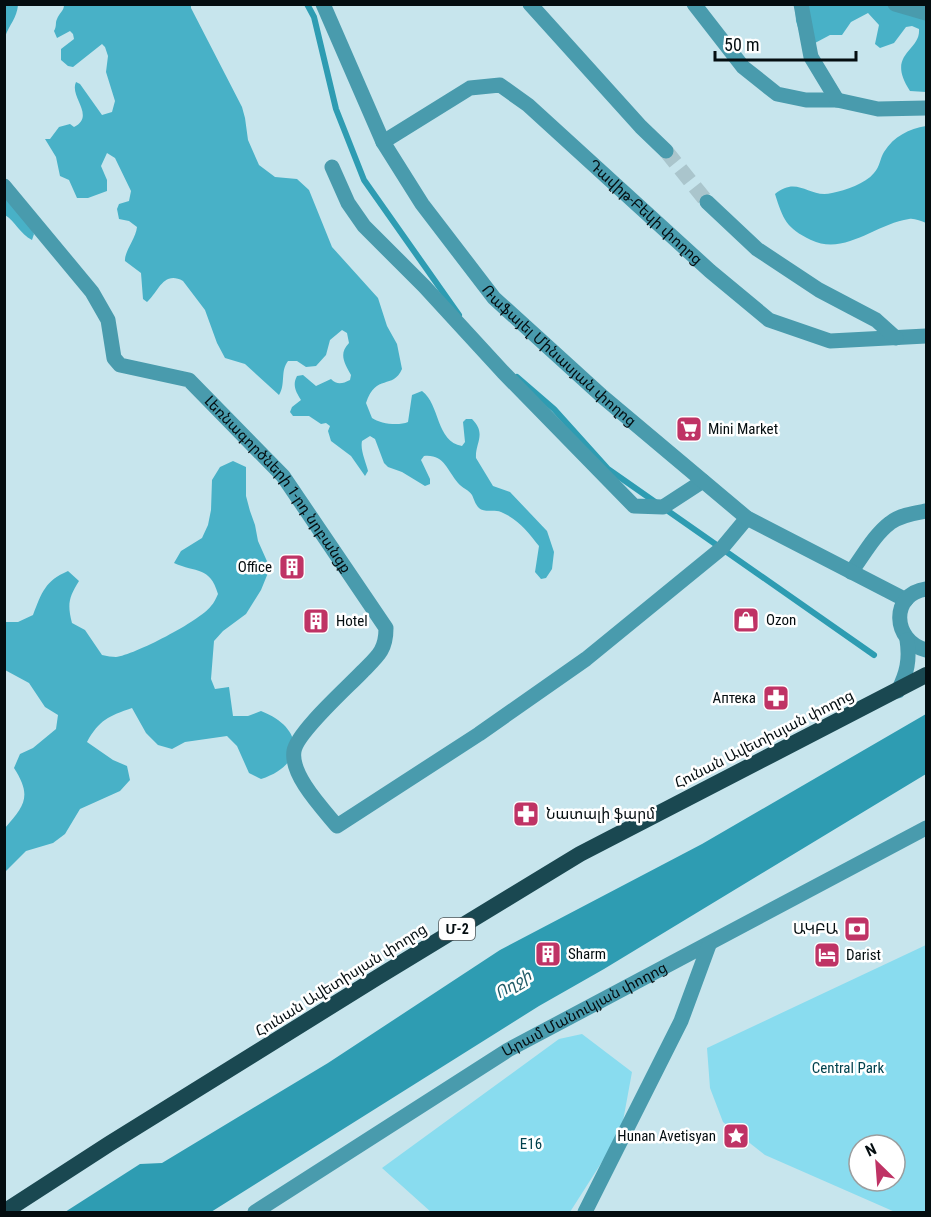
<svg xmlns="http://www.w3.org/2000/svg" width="931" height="1217" font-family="'Roboto Condensed','Noto Sans Armenian',sans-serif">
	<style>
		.green { fill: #89dcef; fill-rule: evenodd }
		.forest { fill: #48b1c7 }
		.water { fill: #2e9cb2 }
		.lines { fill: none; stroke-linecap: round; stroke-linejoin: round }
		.stream { stroke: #2e9cb2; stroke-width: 6 }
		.minor-tunnel { stroke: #aac5cc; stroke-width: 15; stroke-dasharray: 15 8; stroke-linecap: butt }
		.minor { stroke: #499bad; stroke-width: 15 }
		.tertiary { stroke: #499bad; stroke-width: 15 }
		.trunk { stroke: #1a4851; stroke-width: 16 }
		.labels { text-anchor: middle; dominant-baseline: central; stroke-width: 5; stroke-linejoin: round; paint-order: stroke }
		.shield { fill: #fff; stroke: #4f5658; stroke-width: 1.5 }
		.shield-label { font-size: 14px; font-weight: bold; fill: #040d10 }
		.street-label { font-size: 15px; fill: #040d10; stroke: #fff }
		.poi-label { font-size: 15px; fill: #040d10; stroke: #fff; text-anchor: start }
		.park-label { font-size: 15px; fill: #00414d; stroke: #fff }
		.water-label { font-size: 16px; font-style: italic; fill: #205a66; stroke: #fff }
	</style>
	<rect width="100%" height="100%" fill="#c7e5ed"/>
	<path class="green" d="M926 945V1212H895L765 1155 723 1122 710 1088 707 1048ZM859 1145H895V1181H859Z
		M582 1034 632 1072 621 1132 570 1212H431L382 1168 559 1039Z"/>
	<path class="forest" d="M5 4 18 5C17 18 9 25 5 37Z
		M64 5H191V8L242 107 245 118 248 140 259 165 275 177 297 179 309 190 332 247 378 298 387 326 397 344 402 369C393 390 376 373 366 403L372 418C380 424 399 426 408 422L412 395 422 391C440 404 436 442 462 446L465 442 463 422 466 419H472C487 434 475 443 476 458L493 486 510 492 547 531 554 552 552 569 546 578 541 579 535 572 539 546C528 532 518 519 501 512 494 509 484 513 479 508 475 504 474 499 472 495 469 490 462 488 458 483 447 470 444 454 424 456L421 460 430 479V484L425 486 402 472 388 467 384 463 375 439 370 436 362 441C360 450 366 462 368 471L365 476 351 456 331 441 328 431 330 426 326 423 321 424 309 416H293L290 412 292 407 301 400C296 392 292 385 297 376L303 375 316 386 331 379C337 385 342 384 350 380L351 375C345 364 338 354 349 343L347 333 342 330 330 340 326 355 316 366 306 367 297 361H288C280 371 286 384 279 395L245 364 225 358 217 343 205 310 183 281C163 270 158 293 147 302L143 299 141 273 125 261C124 252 136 238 137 227L129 221 119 219 117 209 119 204 129 201 131 191 115 158 107 153 101 166 107 180V191L88 198H77L69 180 60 176 56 157 45 139H50L59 127 70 124 74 127C96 116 69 97 76 82L80 84 102 115 112 112 115 101 106 72 108 56 105 47 102 44 73 67 68 66 61 60V49L74 39 73 34 70 31 57 38 54 31C57 26 55 23 57 19 59 13 64 11 64 5Z
		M795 5H926V92L910 91C885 53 921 52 919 29L912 26 906 27 894 43 880 48 875 44 879 25 868 13 851 22 842 35H830L815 43H803L796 21Z
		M926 126V223C921 221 914 218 909 219 875 224 845 256 811 240 786 228 783 219 775 194 798 175 809 199 832 193 846 190 865 184 874 173 880 167 880 158 884 152 894 136 909 129 926 126Z
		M4 192 27 220 34 234 32 240C20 234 16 222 5 215Z
		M233 461 246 467V496L250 511 255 525 258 541 270 568 261 590 246 614 223 631 214 641 211 679 215 689 229 687 233 716H248L261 711C305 728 305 765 261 779L249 773 237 746 227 736 185 742 172 749 158 745 146 733 132 708C109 716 99 720 87 742L113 760 127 766 130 780 120 791 80 809 65 834 53 843 26 851 5 872V828C25 805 32 796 14 768L20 754 33 748 56 729 58 715 45 707 29 683 5 670V622H18L33 615C42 592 45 581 68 571L79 581C69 597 67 604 72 623L85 630 102 655C107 656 112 657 116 657 134 655 200 621 211 606 214 603 216 598 218 594 210 566 196 573 174 563L181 551 202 538 208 525 211 510 212 480 220 467Z"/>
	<path class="water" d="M926 714V774L604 969 539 1006 211 1212H65L140 1164 162 1163 328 1063 500 950 702 844Z"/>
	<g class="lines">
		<path class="stream" d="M307 4 314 17 336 109 364 180 459 315
			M517 377 554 409 608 469 874 655"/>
		<path class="minor-tunnel" d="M666 151 707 202"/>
		<g class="minor">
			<path d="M530 4 641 127 666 151"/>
			<path d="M694 4 743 67 777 94 806 100H837L878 109 926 108"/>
			<path d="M801 4 811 57 837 100"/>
			<path d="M895 4 926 13"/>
			<path id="s1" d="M383 142 470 88 500 85 528 105 710 271 769 320 830 341 926 336"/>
			<path d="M332 167 348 203 364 226 424 286 503 372 634 506 663 507 703 481"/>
			<path id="s2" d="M4 186 92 292 108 320 114 358 120 365 189 380 283 476 386 628C386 650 378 656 363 671 348 687 297 732 294 751 290 775 323 809 337 826L479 734 586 659 722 548 747 518"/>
			<path d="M707 202 757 249 819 290 876 320 896 338"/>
			<path d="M851 572C863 556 874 535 890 523 900 515 915 513 926 511"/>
		</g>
		<g class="tertiary">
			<path id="s3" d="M323 4 383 142 422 204 494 298 603 397 747 518 906 600"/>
			<path d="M926 589C890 594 892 641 926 650"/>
			<path d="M898 691C907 673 910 660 907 640"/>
			<path id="s4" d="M255 1212 508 1050 926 828"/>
			<path d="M585 1212 681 1021 709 945"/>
		</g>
		<path class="trunk" d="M4 1212 109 1144 378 977 580 854 926 675"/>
	</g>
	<defs>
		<symbol id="supermarket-square" viewBox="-11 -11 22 22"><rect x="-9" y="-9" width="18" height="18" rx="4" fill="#bf3365" stroke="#fff"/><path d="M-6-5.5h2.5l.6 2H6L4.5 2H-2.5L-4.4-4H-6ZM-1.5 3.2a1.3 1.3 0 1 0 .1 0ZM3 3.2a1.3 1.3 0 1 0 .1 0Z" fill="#fff"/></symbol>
		<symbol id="building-square" viewBox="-11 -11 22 22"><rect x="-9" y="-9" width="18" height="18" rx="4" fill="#bf3365" stroke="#fff"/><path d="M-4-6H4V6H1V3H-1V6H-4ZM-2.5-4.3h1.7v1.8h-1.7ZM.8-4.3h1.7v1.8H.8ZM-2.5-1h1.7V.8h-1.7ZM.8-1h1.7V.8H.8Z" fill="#fff"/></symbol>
		<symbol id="shop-square" viewBox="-11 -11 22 22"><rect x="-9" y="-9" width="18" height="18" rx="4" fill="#bf3365" stroke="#fff"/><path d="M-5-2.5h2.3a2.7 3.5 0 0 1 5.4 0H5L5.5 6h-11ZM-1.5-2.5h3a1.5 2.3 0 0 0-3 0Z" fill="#fff"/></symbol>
		<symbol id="pharmacy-square" viewBox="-11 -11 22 22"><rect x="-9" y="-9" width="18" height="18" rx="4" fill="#bf3365" stroke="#fff"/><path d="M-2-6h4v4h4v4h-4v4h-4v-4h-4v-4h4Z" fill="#fff"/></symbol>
		<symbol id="bank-square" viewBox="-11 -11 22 22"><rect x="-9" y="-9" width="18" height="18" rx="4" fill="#bf3365" stroke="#fff"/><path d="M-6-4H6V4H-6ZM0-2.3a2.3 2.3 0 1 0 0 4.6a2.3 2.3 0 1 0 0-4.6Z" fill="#fff"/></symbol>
		<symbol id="hotel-square" viewBox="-11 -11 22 22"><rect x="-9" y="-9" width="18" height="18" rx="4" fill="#bf3365" stroke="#fff"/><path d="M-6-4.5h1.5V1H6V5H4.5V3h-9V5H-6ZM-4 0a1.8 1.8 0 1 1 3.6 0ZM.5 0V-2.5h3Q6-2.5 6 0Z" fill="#fff"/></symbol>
		<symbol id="sight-square" viewBox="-11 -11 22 22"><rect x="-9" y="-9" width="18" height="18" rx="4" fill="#bf3365" stroke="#fff"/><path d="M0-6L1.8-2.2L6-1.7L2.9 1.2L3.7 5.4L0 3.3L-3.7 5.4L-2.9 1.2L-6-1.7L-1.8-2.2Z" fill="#fff"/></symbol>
	</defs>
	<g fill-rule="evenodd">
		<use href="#supermarket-square" x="674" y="414" width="30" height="30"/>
		<use href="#building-square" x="277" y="552" width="30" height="30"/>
		<use href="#shop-square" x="731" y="605" width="30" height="30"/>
		<use href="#building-square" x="301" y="606" width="30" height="30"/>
		<use href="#pharmacy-square" x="761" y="683" width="30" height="30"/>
		<use href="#pharmacy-square" x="511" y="799" width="30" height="30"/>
		<use href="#bank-square" x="842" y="914" width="30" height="30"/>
		<use href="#building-square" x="533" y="939" width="30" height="30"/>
		<use href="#hotel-square" x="812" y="940" width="30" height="30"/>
		<use href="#sight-square" x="721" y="1121" width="30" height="30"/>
	</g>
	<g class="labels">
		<rect class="shield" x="439" y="918" width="36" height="22" rx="4.5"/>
		<g class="shield-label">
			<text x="457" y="929">Մ-2</text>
		</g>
		<g class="street-label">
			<text stroke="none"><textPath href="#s1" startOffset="326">Դավիթ-Բեկի փողոց</textPath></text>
			<text stroke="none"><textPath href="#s3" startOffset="429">Ռաֆայել Մինասյան փողոց</textPath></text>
			<text stroke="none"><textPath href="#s2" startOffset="426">Լեռնագործների 1-րդ նրբանցք</textPath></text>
			<text transform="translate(764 739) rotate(-27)">Հունան Ավետիսյան փողոց</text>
			<text transform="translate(341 980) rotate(-32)">Հունան Ավետիսյան փողոց</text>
			<text stroke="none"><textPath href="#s4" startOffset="387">Արամ Մանուկյան փողոց</textPath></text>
		</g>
		<g class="poi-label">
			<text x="708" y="429">Mini Market</text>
			<text x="272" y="567" text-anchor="end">Office</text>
			<text x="766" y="620">Ozon</text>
			<text x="336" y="621">Hotel</text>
			<text x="756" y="698" text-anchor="end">Аптека</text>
			<text x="546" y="814">Նատալի ֆարմ</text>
			<text x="838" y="929" text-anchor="end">ԱԿԲԱ</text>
			<text x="568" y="954">Sharm</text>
			<text x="846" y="955">Darist</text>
			<text x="716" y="1136" text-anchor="end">Hunan Avetisyan</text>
		</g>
		<g class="park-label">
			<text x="848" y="1068">Central Park</text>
			<text x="531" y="1144">E16</text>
		</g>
		<g class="water-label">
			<text transform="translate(513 984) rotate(-31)">Ողջի</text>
		</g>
	</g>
	<rect width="931" height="1217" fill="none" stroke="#040d10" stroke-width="12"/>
	<g transform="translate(877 1163) rotate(335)"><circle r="28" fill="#ffffff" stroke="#9b9e9f" stroke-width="1.5"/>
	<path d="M0-4.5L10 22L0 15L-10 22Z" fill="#bf3365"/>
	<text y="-9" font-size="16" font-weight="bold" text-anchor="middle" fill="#040d10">N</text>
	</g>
	<path d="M715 51v9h141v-9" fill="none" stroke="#040d10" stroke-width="3"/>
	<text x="724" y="51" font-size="18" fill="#040d10" stroke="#ffffff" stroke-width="4.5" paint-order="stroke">50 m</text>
</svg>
